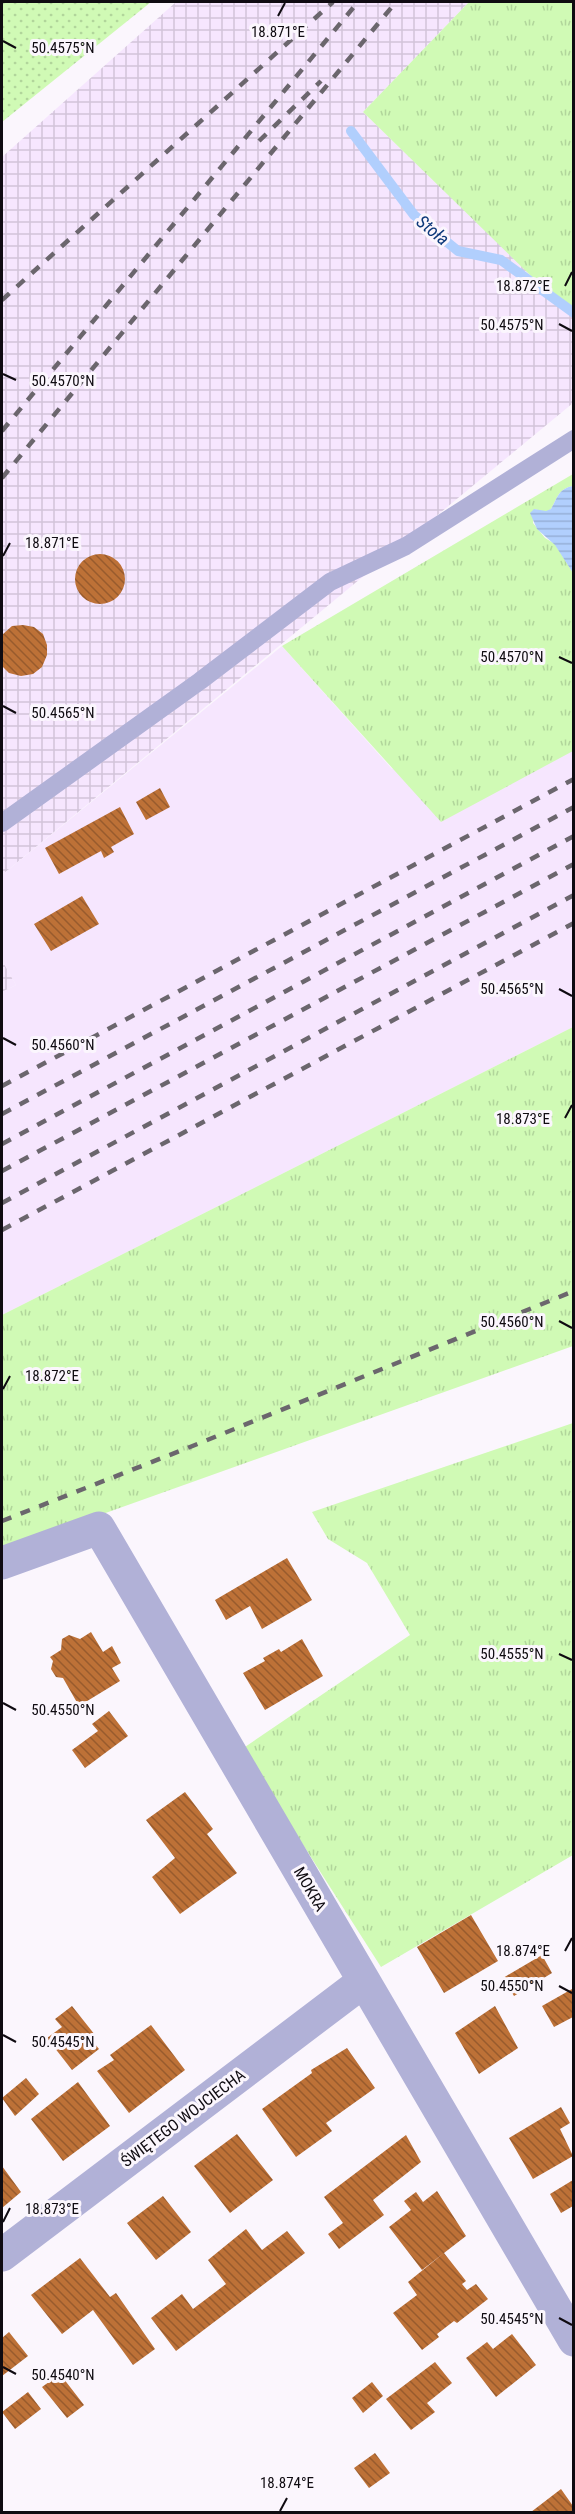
<svg xmlns="http://www.w3.org/2000/svg" width="575" height="2514" font-family="'Roboto Condensed',sans-serif">
	<style>
		.industrial { fill: url(#industrial-grid) }
		.built { fill: #f6e6fe }
		.grass { fill: url(#grass-tufts) }
		.park { fill: url(#park-dots) }
		.water { fill: url(#water-rules) }
		.lines { fill: none; stroke-linecap: round; stroke-linejoin: round }
		.stream { stroke: #b1cffd; stroke-width: 10 }
		.building { fill: url(#building-back-hatch) }
		.service { stroke: #b1b1d7; stroke-width: 18 }
		.minor { stroke: #b1b1d7; stroke-width: 33 }
		.rail { stroke: #6b666d; stroke-width: 4.5; stroke-dasharray: 10 10; stroke-linecap: butt }
		.ticks { fill: none; stroke: #0f0b11; stroke-width: 2 }
		.labels { text-anchor: middle; dominant-baseline: central; stroke-width: 6; stroke-linejoin: round; paint-order: stroke }
		.street-label { font-size: 16px; fill: #0f0b11; stroke: #fbf6fd }
		.water-label { font-size: 18px; font-style: italic; fill: #0c3879; stroke: #fbf6fd }
		.ticks-label { font-size: 15px; text-anchor: middle; fill: #0f0b11; stroke: #fbf6fd; stroke-width: 6; stroke-linejoin: round; paint-order: stroke }
	</style>
	<defs>
		<pattern id="industrial-grid" width="8" height="8" patternUnits="userSpaceOnUse" patternTransform="scale(1.5)"><rect width="8" height="8" fill="#f6e6fe"/><path d="M0 4h8M4 0v8" fill="none" stroke="#d2c4d9"/></pattern>
		<pattern id="grass-tufts" width="24" height="20" patternUnits="userSpaceOnUse" patternTransform="scale(1.5)"><rect width="24" height="20" fill="#d0fab5"/><path d="M3 7l-1-3M5 7V3M7 7l1-3M15 17l-1-3M17 17v-4M19 17l1-3" fill="none" stroke="#b1d59b"/></pattern>
		<pattern id="park-dots" width="8" height="8" patternUnits="userSpaceOnUse" patternTransform="scale(1.5)"><rect width="8" height="8" fill="#d0fab5"/><path d="M2 2h.1M6 6h.1" fill="none" stroke="#b1d59b" stroke-width="1.8" stroke-linecap="round"/></pattern>
		<pattern id="water-rules" width="6" height="5" patternUnits="userSpaceOnUse" patternTransform="scale(1.5)"><rect width="6" height="5" fill="#b1cffd"/><path d="M0 2.5h6" fill="none" stroke="#97b0d8"/></pattern>
		<pattern id="building-back-hatch" width="6" height="6" patternUnits="userSpaceOnUse" patternTransform="scale(1.5)"><rect width="6" height="6" fill="#bd7137"/><path d="M-1 5l2 2M0 0l6 6M5-1l2 2" fill="none" stroke="#985b2d"/></pattern>
	</defs>
	<rect width="100%" height="100%" fill="#fbf6fd"/>
	<path class="industrial" d="M176 2H469L363 112 574 317 573 403 2 875V157Z
		M2 960 16 985 2 992Z"/>
	<path class="built" d="M282 646 392 769 573 673V1027L2 1315V992L16 985 2 960V875Z"/>
	<path class="grass" d="M469 2H573V317L363 112Z
		M573 474V486C558 489 558 497 551 509L546 512 534 509 533 523 545 538 555 544 573 573V751L441 822 282 646Z
		M573 1027V1346L2 1550V1315Z
		M573 1423V1855L381 1967 242 1749 410 1635 367 1563 328 1539 312 1512Z"/>
	<path class="park" d="M2 2H151L2 122Z"/>
	<path class="water" d="M573 486H574L573 573 555 545 537 529 530 513 534 509 546 511 551 509C558 497 558 489 573 486Z"/>
	<g class="lines">
		<path class="stream" d="M351 131 414 215 458 251 501 260 574 313"/>
	</g>
	<path class="building" d="M75 579a25 25 0 1 1 50 0a25 25 0 1 1-50 0Z
		M23 625 34 627 43 634 47 645V655L42 667 33 674 21 676 9 673 2 666V635L12 626Z
		M160 788 170 807 146 820 136 802Z
		M120 807 134 834 111 847 114 852 104 858 101 851 59 874 45 848Z
		M82 896 99 924 51 951 34 924Z
		M287 1558 312 1600 262 1629 250 1606 226 1620 215 1600Z
		M91 1632 103 1652 112 1646 121 1663 112 1668 120 1681 79 1706 63 1678 56 1677 51 1669 53 1661 50 1657 61 1650 62 1639 69 1635 80 1639Z
		M302 1639 323 1676 265 1710 243 1673 265 1661 263 1658 279 1649 281 1652Z
		M109 1711 128 1736 85 1768 72 1750 98 1731 92 1724Z
		M185 1792 213 1829 207 1834 237 1873 180 1914 152 1877 175 1858 146 1820Z
		M471 1915 498 1961 444 1993 417 1947Z
		M542 1955 552 1973 514 1996 503 1978Z
		M572 1989 573 2017 554 2027 542 2006Z
		M72 2006 95 2035 91 2039 99 2049 72 2070 47 2038 62 2027 55 2019Z
		M495 2006 518 2048 479 2074 455 2033Z
		M151 2025 185 2070 129 2113 97 2071 114 2060 110 2055Z
		M347 2048 375 2088 326 2123 332 2131 296 2157 262 2109 312 2073 311 2070Z
		M26 2078 39 2094 15 2116 2 2098Z
		M78 2082 110 2126 63 2161 31 2119Z
		M561 2107 570 2123 560 2129 573 2156 533 2179 509 2138Z
		M237 2134 273 2180 230 2213 194 2166Z
		M406 2135 421 2162 373 2200 384 2215 339 2249 328 2234 343 2223 324 2197Z
		M2 2166 21 2192 2 2208Z
		M573 2180V2206L561 2213 550 2194Z
		M437 2191 466 2236 422 2270 389 2227 411 2210 404 2201 416 2192 423 2202Z
		M163 2196 191 2232 156 2260 127 2223Z
		M246 2229 262 2250 287 2231 305 2253 176 2351 151 2318 182 2294 193 2309 226 2284 208 2260Z
		M444 2253 466 2281 462 2284 467 2290 476 2284 488 2299 457 2323 454 2321 437 2334 439 2337 422 2350 393 2313 417 2295 408 2282Z
		M80 2258 110 2297 116 2293 155 2349 133 2365 93 2310 62 2334 31 2295Z
		M9 2332 28 2356 2 2376V2338Z
		M512 2334 536 2365 496 2397 466 2358 487 2342 493 2349Z
		M435 2362 452 2383 427 2403 435 2412 411 2430 386 2399Z
		M60 2374 84 2405 67 2418 42 2387Z
		M372 2382 383 2396 363 2413 352 2398Z
		M28 2392 41 2409 15 2429 2 2412Z
		M375 2453 390 2473 369 2488 354 2468Z
		M561 2489 573 2506V2512H531Z"/>
	<g class="lines">
		<path class="service" d="M2 823 200 681 330 582 406 546 574 439"/>
		<path class="minor" d="M2 1563 99 1528 574 2340
			M2 2255 364 1981"/>
		<path class="rail" d="M259 141 321 81
			M2 300 333 2
			M2 431 358 2
			M2 478 396 2
			M2 1086 574 779
			M2 1114 574 807
			M2 1144 574 836
			M2 1171 574 864
			M2 1203 574 895
			M2 1230 574 923
			M2 1521 195 1445 574 1291"/>
	</g>
	<path class="ticks" d="M278 16 285 3M3 41 16 48M565 286 572 272M559 324 572 331M3 374 16 380M3 556 10 543M559 657 572 663M3 706 16 713M559 989 572 996M3 1038 16 1045M565 1118 572 1105M559 1321 572 1328M3 1389 10 1376M559 1654 572 1660M3 1703 16 1710M565 1951 572 1938M559 1986 572 1993M3 2035 16 2042M3 2222 10 2208M559 2318 572 2325M3 2367 16 2374M280 2511 287 2498"/>
	<g class="labels">
		<g class="street-label">
			<text transform="translate(310 1889) rotate(60)">MOKRA</text>
			<text transform="translate(183 2118) rotate(-37)">ŚWIĘTEGO WOJCIECHA</text>
		</g>
		<g class="water-label">
			<text transform="translate(433 230) rotate(39)">Stoła</text>
		</g>
	</g>
	<g class="ticks-label">
		<text x="278" y="37">18.871°E</text>
		<text x="63" y="53">50.4575°N</text>
		<text x="523" y="291">18.872°E</text>
		<text x="512" y="330">50.4575°N</text>
		<text x="63" y="386">50.4570°N</text>
		<text x="52" y="548">18.871°E</text>
		<text x="512" y="662">50.4570°N</text>
		<text x="63" y="718">50.4565°N</text>
		<text x="512" y="994">50.4565°N</text>
		<text x="63" y="1050">50.4560°N</text>
		<text x="523" y="1124">18.873°E</text>
		<text x="512" y="1327">50.4560°N</text>
		<text x="52" y="1381">18.872°E</text>
		<text x="512" y="1659">50.4555°N</text>
		<text x="63" y="1715">50.4550°N</text>
		<text x="523" y="1956">18.874°E</text>
		<text x="512" y="1991">50.4550°N</text>
		<text x="63" y="2047">50.4545°N</text>
		<text x="52" y="2214">18.873°E</text>
		<text x="512" y="2324">50.4545°N</text>
		<text x="63" y="2380">50.4540°N</text>
		<text x="287" y="2488">18.874°E</text>
	</g>
	<rect width="575" height="2514" fill="none" stroke="#0f0b11" stroke-width="6"/>
</svg>
